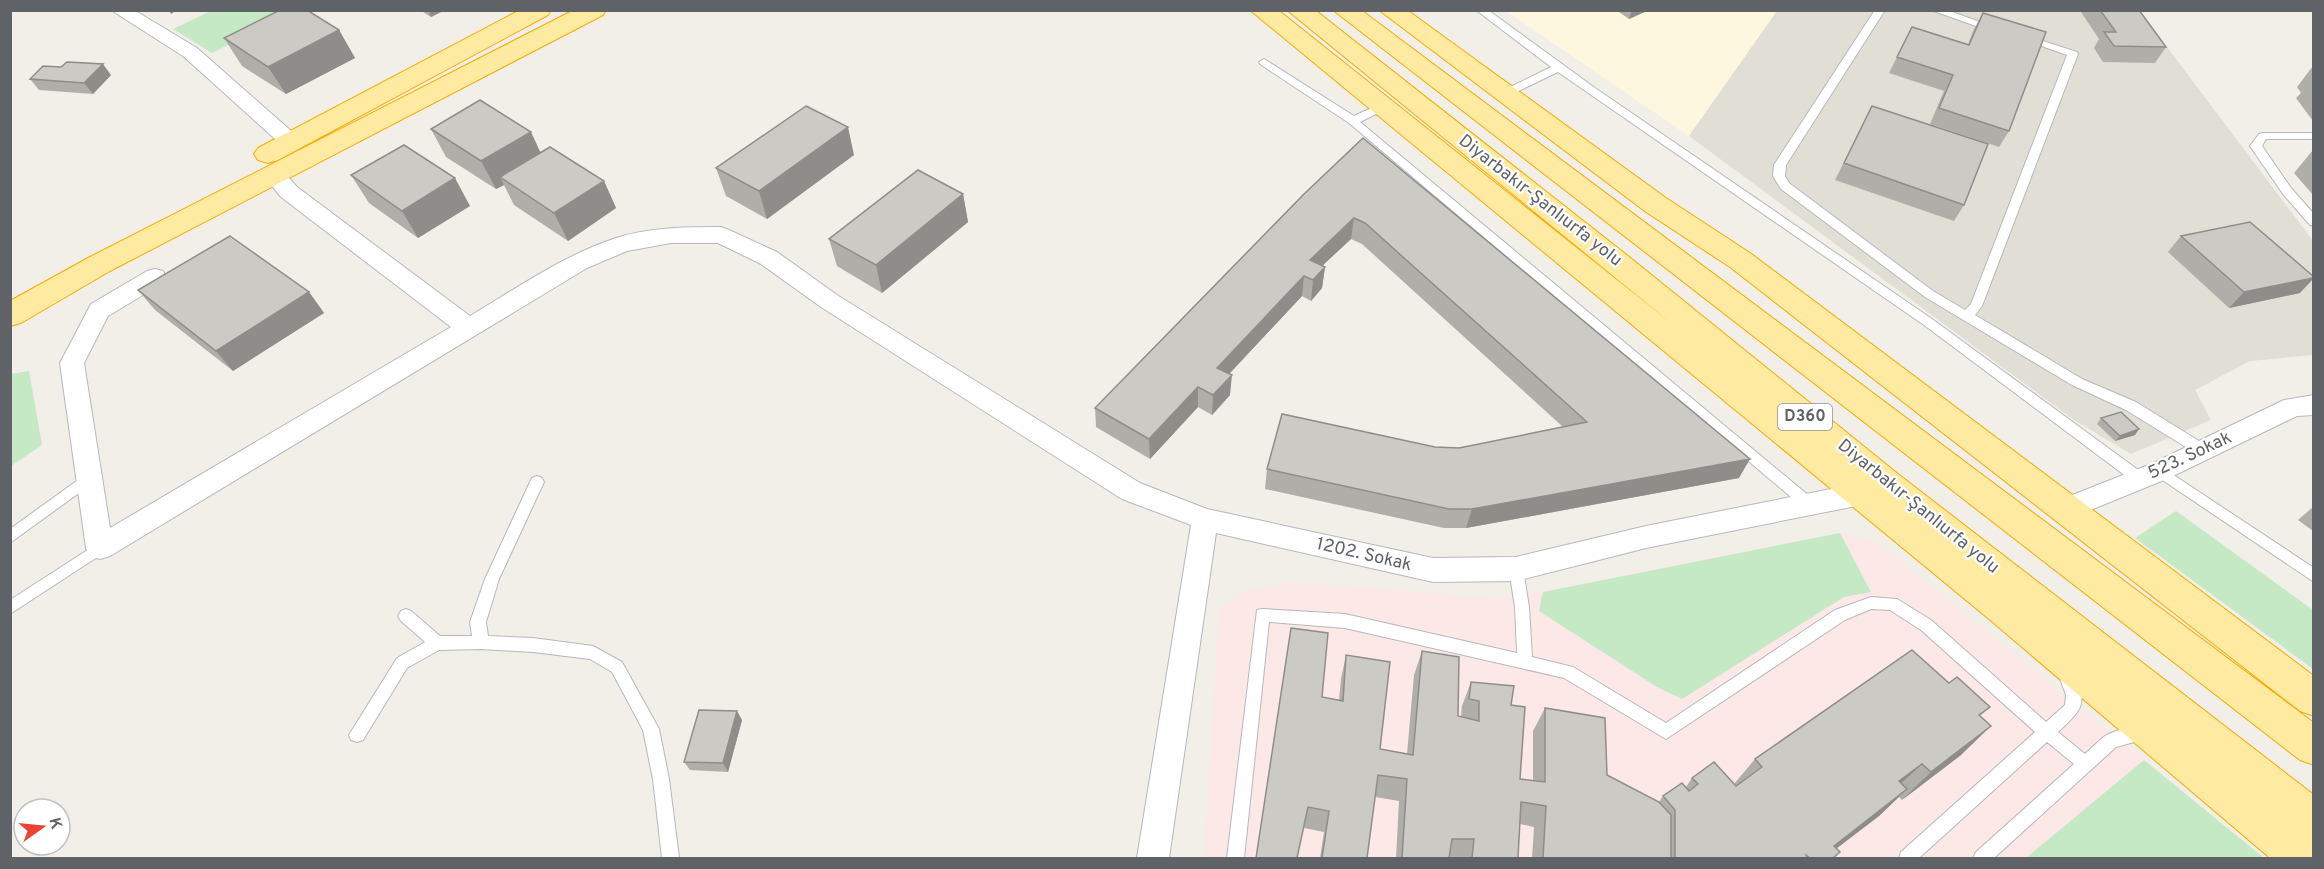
<svg xmlns="http://www.w3.org/2000/svg" width="2324" height="869" font-family="Overpass,sans-serif">
	<style>
		.commercial { fill: #fef7e0 }
		.education { fill: #e1ded6 }
		.medical { fill: #fce8e6 }
		.green { fill: #c5e8c5 }
		.lines { fill: none; stroke-linecap: round; stroke-linejoin: round }
		.service-casing { stroke: #b5b8bc; stroke-width: 2 }
		.minor-casing { stroke: #b5b8bc; stroke-width: 2 }
		.trunk-casing { stroke: #f9ab00; stroke-width: 2 }
		.service { fill: #fff; fill-rule: evenodd }
		.minor { fill: #fff; fill-rule: evenodd }
		.trunk { fill: #feeaa1; fill-rule: evenodd }
		.wall { fill: #afaea9 }
		.shaded-wall { fill: #8f8d8a }
		.building { fill: #cccac5; stroke: #8f8d8a; stroke-width: 1.5 }
		.labels { text-anchor: middle; dominant-baseline: central; stroke-width: 4.5; stroke-linejoin: round; paint-order: stroke }
		.shield { fill: #fff; stroke: #8f9295; stroke-width: 1.5 }
		.shield-label { font-size: 16px; font-weight: bold; fill: #5f6368 }
		.street-label { font-size: 18px; fill: #5f6368; stroke: #fff }
	</style>
	<rect width="100%" height="100%" fill="#f1efe8"/>
	<path class="commercial" d="M1506 11H1777L1689 136Z"/>
	<path class="education" d="M1777 11H2140L2313 241V355L2250 361 2195 390 2211 420 2131 454 2074 420 1689 136Z"/>
	<path class="medical" d="M1840 533 1880 544 2264 858H1204L1219 609 1243 591 1292 582 1503 599Z"/>
	<path class="green" d="M211 11H293L212 53 173 29Z
		M29 371 42 445 11 466V374Z
		M2176 511 2313 610V669L2135 538Z
		M1840 533 1871 592 1844 597 1682 699 1657 687 1539 611 1543 592Z
		M2144 760 2264 858H2026Z"/>
	<g class="lines">
		<defs>
			<path id="service" d="M1476 10H1488L1595 88 1932 319 2145 475 2147 479 2145 483H2135L1924 325 1558 72 1506 97H1498V93L1551 67Z
				M1875 10H1885L1786 165 1785 176 1789 183 1933 291 1965 310 1971 304 2067 55 2019 38 2024 35 2077 52 2078 54 1982 306 1975 315 2082 379 2136 402 2207 446 2209 450 2207 454H2197L2126 410 2072 385 1925 297 1781 189 1773 176 1774 165Z
				M1931 10H1947L1999 29 1998 31H1990Z
				M1264 59 1354 116 1378 105H1386V109L1360 122 1814 500 1816 504 1814 508H1804L1349 123 1260 64 1259 62Z
				M2263 133H2314V139H2266L2262 146 2291 188 2314 214V226L2310 225 2283 194 2250 146 2259 134Z
				M2160 466 2314 568V582L2155 475 2153 471 2155 467Z
				M89 472 94 474 96 478 94 482 10 543V529Z
				M537 476 542 478 544 482 499 579 486 622 488 636 533 638 593 646 622 662 659 729 669 779 679 858H662L653 779 643 730 612 672 590 659 533 652 481 649 439 650 407 668 363 740 357 742 351 740 349 735 397 658 425 642 401 621 398 616 401 611 406 609 411 611 440 636H472L470 622 485 579 530 482 532 478Z
				M100 542 105 544 107 548 105 552 10 614V600Z
				M1516 563 1521 565 1523 569 1529 607 1532 657 1573 667 1666 723 1835 610 1871 597 1897 599 1931 620 2046 722 2065 705 2066 695 2058 673 2061 668 2066 666 2071 668C2088 703 2085 707 2058 732L2085 754C2092 748 2098 741 2105 736 2114 730 2139 724 2149 728L2151 733 2149 738 2116 747 1994 858H1973L1976 852 2074 764 2047 742 1919 858H1899L1901 852 2035 732 1921 630 1890 610 1871 609 1845 620 1666 739 1564 678 1345 628 1269 622 1244 858H1227L1257 610 1262 609 1345 614 1517 653 1515 607 1509 569 1511 565Z"/>
			<path id="minor" d="M111 10H134L197 48 298 137 301 142 298 147 291 149 284 147 183 56Z
				M274 168 282 170 297 187 470 316C517 288 564 255 616 238 650 227 686 227 721 227L729 230 777 252 837 295 1140 483 1207 509 1433 558 1516 557 1646 526 1861 483 1870 486 1874 494 1870 502 1861 505 1646 548 1516 581 1433 582 1216 533 1169 858H1137L1191 525 1122 499 821 307 761 264 718 243H671L627 251 587 268 110 556 100 559 90 556 86 548 60 363 91 304 147 271 155 269 163 271 166 277 163 283 108 316 84 363 110 528 451 327 281 197 263 175 266 170Z
				M2314 395V415L2297 416 2169 478 2066 520 2057 517 2053 509 2057 501 2151 464 2284 400Z"/>
			<path id="trunk" d="M520 10H551L548 15 278 160 268 163 258 160 254 154 258 148Z
				M574 10H606L603 15 110 271 21 323 10 326V301L90 257Z
				M1250 10H1278L1671 323 1287 10H1315L1633 260 1898 474 2314 795V841L2311 839 2314 842V858H2270L1989 619Z
				M1333 10H1361L2314 723V765L2300 760Z
				M1379 10H1407L1666 198 1750 253 2314 676V716L2300 711 1730 267 1646 212Z"/>
		</defs>
		<use href="#service" class="service-casing"/>
		<use href="#minor" class="minor-casing"/>
		<use href="#trunk" class="trunk-casing"/>
		<use href="#service" class="service"/>
		<use href="#minor" class="minor"/>
		<use href="#trunk" class="trunk"/>
	</g>
	<path class="wall" d="M420 10H445L431 17Z
		M1616 10H1649L1629 19Z
		M2048 10H2139L2166 47 2155 63 2103 62 2094 48 2099 39 2081 12H2048Z
		M1983 13 2009 131 1999 147 1930 124 1944 91 1889 73 1912 27 1968 44 1974 29Z
		M339 30 355 58 286 94 242 66 224 38Z
		M2313 66V121L2296 98 2301 93 2297 87Z
		M111 75 93 94 39 90 30 79Z
		M1872 106 1964 205 1954 221 1835 180Z
		M431 129 541 152 604 181 616 208 568 241 514 205 504 185 496 189 446 157Z
		M1363 138 1739 478 1466 528H1444L1265 489 1267 469 1459 448 1563 427 1362 244 1351 239 1322 266 1325 267 1322 288 1311 301 1302 296 1229 374 1230 395 1212 415 1198 407 1150 459 1096 427 1095 408Z
		M2313 150V195L2294 173Z
		M854 155 767 219 726 196 716 168Z
		M351 175 470 206 418 238 369 203Z
		M963 194 968 222 882 293 837 266 829 239Z
		M2181 236 2300 293 2229 308 2168 252Z
		M138 290 309 292 324 313 233 371 155 310Z
		M2101 418 2135 435 2115 441 2097 424Z
		M2313 507V531L2298 520Z
		M1422 651 1458 716H1461L1462 706 1471 682 1511 705 1520 779 1533 781V731L1545 708 1607 775 1659 802 1663 796 1686 787 1692 778 1734 784 1755 759 1949 683 1990 707 1980 716 1961 755 1902 800 1899 797 1879 816 1837 848 1834 858H1532L1534 827 1520 824 1518 858H1396L1399 801 1375 797 1367 858H1320L1324 832 1304 828 1322 697 1339 700 1341 679 1346 655 1380 749 1407 754 1414 675Z
		M742 720 728 772 690 770 684 762Z"/>
	<path class="shaded-wall" d="M169 10H177L171 14Z
		M428 10H445L431 17Z
		M1632 10H1649L1629 19Z
		M339 30 355 58 286 94 268 67Z
		M103 64 111 75 93 94 84 83Z
		M848 127 854 155 767 219 759 191Z
		M531 132 544 160 500 177 504 185 496 189 481 161Z
		M455 178 470 206 418 238 402 211Z
		M604 181 616 208 568 241 554 213Z
		M963 194 968 222 882 293 876 265Z
		M1354 218 1351 239 1309 278 1310 260Z
		M1325 267 1322 288 1311 301 1313 280Z
		M1304 276 1302 296 1216 388 1217 368Z
		M2313 278V279L2300 293 2229 308 2244 292Z
		M309 292 324 313 233 371 216 351Z
		M1232 375 1230 395 1212 415 1213 395Z
		M1198 387V407L1150 459 1149 439Z
		M2139 429 2135 435 2115 441 2120 436Z
		M1750 459 1739 478 1466 528 1472 509Z
		M737 711 742 720 728 772 723 763Z
		M1991 726 1961 755 1902 800 1931 772Z
		M1922 764 1893 791 1899 781Z
		M1907 789 1879 816 1824 858 1834 846Z"/>
	<path class="building" d="M280 10H307L339 30 268 67 224 38Z
		M2100 10H2139L2166 47 2114 46 2104 32H2116Z
		M1983 13 2046 32 2009 131 1939 108 1953 75 1897 57 1912 27 1969 45Z
		M67 62 103 64 84 83 30 79 43 66 61 67Z
		M480 100 531 132 481 161 431 129Z
		M806 106 848 127 759 191 716 168Z
		M1872 106 1988 144 1964 205 1844 163Z
		M1363 138 1750 459 1472 509H1449L1267 469 1282 414 1435 447 1459 448 1587 422 1365 223 1354 218 1310 260 1325 267 1313 280 1304 276 1217 368 1232 375 1213 395 1198 387 1149 439 1095 408 1304 194Z
		M404 145 455 178 402 211 351 175Z
		M550 147 604 181 554 213 500 177Z
		M918 170 963 194 876 265 829 239Z
		M2250 222 2313 276V278L2244 292 2181 236Z
		M230 236 309 292 216 351 138 290Z
		M2121 412 2139 429 2120 436 2101 418Z
		M1291 628 1328 633 1322 697 1343 701 1346 655 1390 662 1380 749 1413 755 1422 651 1459 657 1458 716 1479 721V701L1469 699 1471 682 1514 686 1511 705 1525 707 1520 779 1545 782V708L1605 718 1607 775 1659 802 1671 815V858H1543L1546 806 1521 802 1518 858H1472L1474 839H1452L1449 858H1402L1407 779 1378 775 1367 858H1322L1329 811 1308 807 1297 858H1256Z
		M1912 650 1949 683 1957 677 1990 707 1979 715 1991 726 1931 772 1922 764 1899 781 1907 789 1834 846 1840 852 1833 858H1810L1806 855 1807 858H1675V810L1663 796 1682 783 1689 791 1698 784 1692 778 1714 762 1736 786 1762 767 1755 759Z
		M699 710 737 711 723 763 684 762Z"/>
	<g class="labels">
		<rect class="shield" x="1778" y="404" width="54" height="26" rx="4.5"/>
		<g class="shield-label">
			<text x="1805" y="417">D360</text>
		</g>
		<g class="street-label">
			<text transform="translate(1540 201) rotate(38)">Diyarbakır-Şanlıurfa yolu</text>
			<text transform="translate(2190 456) rotate(-25)">523. Sokak</text>
			<text transform="translate(1918 507) rotate(39)">Diyarbakır-Şanlıurfa yolu</text>
			<text transform="translate(1364 555) rotate(13)">1202. Sokak</text>
		</g>
	</g>
	<rect width="2324" height="869" fill="none" stroke="#5f6368" stroke-width="24"/>
	<g transform="translate(42 827) rotate(75)"><circle r="28" fill="#ffffff" stroke="#bfc1c3" stroke-width="1.5"/>
	<path d="M0-4.5L10 22L0 15L-10 22Z" fill="#ea4335"/>
	<text y="-9" font-size="16" font-weight="bold" text-anchor="middle" fill="#5f6368">K</text>
	</g>
</svg>
